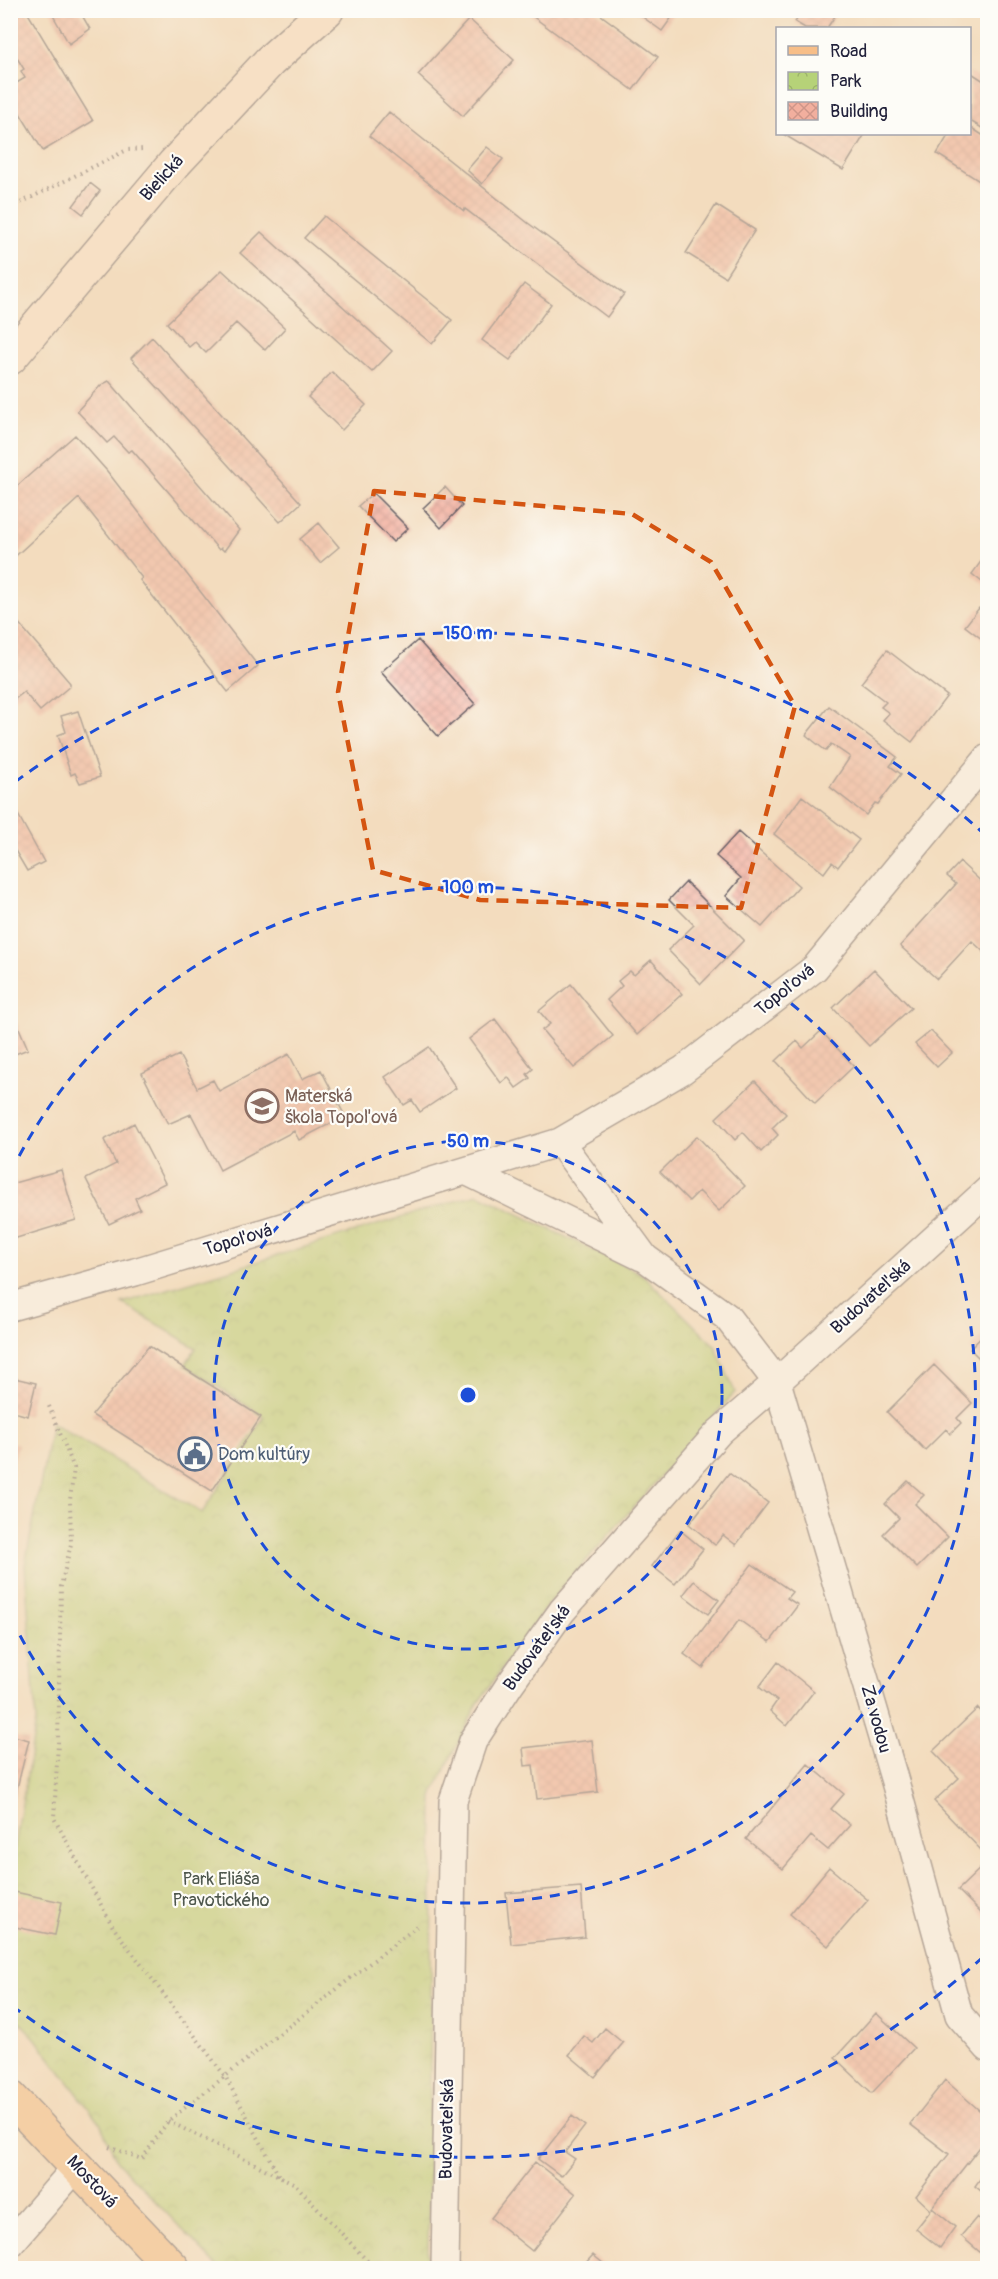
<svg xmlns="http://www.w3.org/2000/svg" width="998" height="2279" font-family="Pangolin,sans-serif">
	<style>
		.park { fill: url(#park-crowns); stroke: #6c7a5a; stroke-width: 1.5 }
		.building { fill: url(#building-cross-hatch) }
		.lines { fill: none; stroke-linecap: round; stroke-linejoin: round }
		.minor-casing { stroke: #6b6369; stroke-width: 30 }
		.secondary-casing { stroke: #6b6369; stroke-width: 36 }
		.primary-casing { stroke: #6b6369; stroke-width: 36 }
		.path { stroke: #6b6369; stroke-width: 4; stroke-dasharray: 1.5 4.5; stroke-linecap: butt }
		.minor { stroke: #fff; stroke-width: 27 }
		.secondary { stroke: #fce5cf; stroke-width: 33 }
		.primary { stroke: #f7be88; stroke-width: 33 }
		.marked { fill: none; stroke: #d45411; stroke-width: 4.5; stroke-dasharray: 12 8; stroke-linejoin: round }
		.ring { fill: none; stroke: #1d4ed8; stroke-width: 3; stroke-dasharray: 10 8 }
		.labels { text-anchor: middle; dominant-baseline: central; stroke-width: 4.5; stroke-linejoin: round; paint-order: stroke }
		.street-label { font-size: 18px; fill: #22223b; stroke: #fdfcf7 }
		.education-label { font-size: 18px; fill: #785e54; stroke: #fdfcf7; text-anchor: start }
		.service-label { font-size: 18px; fill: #4e5e75; stroke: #fdfcf7; text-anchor: start }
		.park-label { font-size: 18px; fill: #4e574d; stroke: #fdfcf7 }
		.centre { fill: #1d4ed8; stroke: #fdfcf7; stroke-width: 3 }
		.ring-label { font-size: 18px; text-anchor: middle; font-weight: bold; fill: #1d4ed8; stroke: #fdfcf7; stroke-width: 4.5; stroke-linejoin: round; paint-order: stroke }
	</style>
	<defs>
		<pattern id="park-crowns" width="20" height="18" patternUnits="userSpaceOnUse" patternTransform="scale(1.5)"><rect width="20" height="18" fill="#b6d278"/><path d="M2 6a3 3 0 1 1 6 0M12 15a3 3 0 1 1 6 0" fill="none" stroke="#9cb469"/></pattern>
		<pattern id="building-cross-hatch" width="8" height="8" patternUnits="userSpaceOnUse" patternTransform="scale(1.5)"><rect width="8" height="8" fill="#f2af9e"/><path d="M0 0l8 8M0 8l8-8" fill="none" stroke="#cf9689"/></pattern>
	</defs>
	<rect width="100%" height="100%" fill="#fdfcf7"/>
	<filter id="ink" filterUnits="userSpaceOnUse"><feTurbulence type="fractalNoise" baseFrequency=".0167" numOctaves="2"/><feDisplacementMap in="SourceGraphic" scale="12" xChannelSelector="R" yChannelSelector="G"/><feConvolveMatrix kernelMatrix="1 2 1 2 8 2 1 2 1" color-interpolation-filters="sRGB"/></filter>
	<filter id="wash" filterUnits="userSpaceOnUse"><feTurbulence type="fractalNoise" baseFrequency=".008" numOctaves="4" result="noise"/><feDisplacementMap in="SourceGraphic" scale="24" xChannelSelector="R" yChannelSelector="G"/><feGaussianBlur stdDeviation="1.35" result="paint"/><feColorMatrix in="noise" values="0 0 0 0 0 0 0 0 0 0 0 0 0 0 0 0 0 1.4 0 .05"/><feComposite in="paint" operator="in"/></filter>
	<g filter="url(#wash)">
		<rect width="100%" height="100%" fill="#f3dcbe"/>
		<path class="park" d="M478 1194 642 1274 715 1346 735 1392 548 1604 478 1703 433 1794 428 2268H219L117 2161 100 2123 35 2038 11 2013V1870L36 1721 25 1565 52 1423 202 1513 264 1417 185 1365 196 1348 122 1303Z"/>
		<g id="blocks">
			<path class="building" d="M10 10H26L93 121 43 151 10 97V87L25 78 21 71 24 69 10 47Z
				M50 10H79L90 29 69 44Z
				M524 10H594L658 57 633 90Z
				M633 10H677L662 31Z
				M796 10H839L827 28H805L795 22 801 14Z
				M469 19 514 60 463 116 418 75Z
				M970 72 987 83V131L970 121Z
				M389 112 528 223 624 294 607 317 465 209 464 211 369 136Z
				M970 127 987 138V186L937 154 949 134H970Z
				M783 134H865L843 170Z
				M487 147 503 159 482 184 467 170Z
				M90 183 100 191 83 214 73 206Z
				M716 205 755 230 725 277 686 253Z
				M324 216 452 320 432 344 304 238Z
				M261 232 392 351 372 372 240 253Z
				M222 270 285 328 265 350 236 323 206 353 195 342 189 347 167 323Z
				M524 284 551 304 510 360 482 340Z
				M152 337 301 503 280 522 131 358Z
				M332 372 366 405 342 430 308 397Z
				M109 381 239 530 224 551 221 548 219 550 132 450 128 452 114 437 107 443 77 411 101 385Z
				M75 435 107 471 258 666 228 692 140 580 142 578 79 498 10 561V492Z
				M445 487 462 506 441 528 423 508Z
				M373 493 408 528 393 542 358 506Z
				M319 523 339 547 320 563 300 539Z
				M987 553V586L972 574Z
				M979 608 987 614V643L965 626Z
				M10 613 70 683V686L40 711 24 692 15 699 10 693Z
				M418 640 475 704 438 736 381 672Z
				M887 650 947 696 912 742 883 720 889 713 881 707 886 702 861 683Z
				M829 706 897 757 890 766 901 774 878 804 875 803 866 815 830 787 850 757 831 744 826 751 806 735Z
				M78 711 100 777 80 783 75 773 71 775 58 735 66 732 61 716Z
				M802 796 859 840 838 867 832 862 824 873 774 834Z
				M10 800 44 862 27 871 10 842Z
				M738 832 799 886 762 927 726 896 741 878 716 856Z
				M960 862 987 887V955L972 941 937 979 900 946 956 884 947 876Z
				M686 882 744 940 701 984 668 950 694 925 669 900Z
				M651 960 682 994 637 1035 607 1000 622 986 618 981 630 971 634 975Z
				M874 969 911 1008 869 1046 833 1008Z
				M571 984 613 1036 574 1068 542 1030 550 1024 539 1011Z
				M13 1014 28 1049 10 1056V1015Z
				M495 1019 533 1069 527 1074 530 1078 516 1088 508 1077 501 1083 469 1039Z
				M821 1031 854 1066 815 1103 776 1061 797 1041 803 1048Z
				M931 1031 952 1053 937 1067 915 1044Z
				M429 1047 456 1088 420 1112 412 1100 404 1105 385 1077Z
				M289 1054 302 1079 321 1070 345 1116 299 1140 294 1131 220 1170 191 1114 168 1124 142 1073 179 1055 197 1088 213 1080 219 1091Z
				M755 1081 786 1114 772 1128 778 1135 761 1152 743 1132 735 1140 716 1118Z
				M134 1123 165 1183 135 1198 140 1209 109 1224 86 1179 116 1164 104 1140Z
				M697 1136 745 1186 719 1211 699 1191 689 1201 660 1172Z
				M61 1170 76 1220 10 1240V1184Z
				M987 1331V1366L970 1349Z
				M149 1346 261 1417 212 1491 92 1415Z
				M934 1365 972 1403 957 1418 961 1423 950 1434 946 1429 925 1450 887 1412Z
				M10 1377 36 1383 28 1416 10 1411Z
				M10 1442 18 1444 11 1473H10Z
				M729 1473 768 1503 736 1545 723 1535 715 1545 689 1524Z
				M908 1481 924 1495 915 1504 948 1537 917 1568 883 1534 899 1518 885 1504Z
				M680 1530 703 1549 675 1584 652 1566Z
				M752 1564 792 1592 787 1598 798 1605 770 1642 739 1620 703 1668 684 1654Z
				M694 1581 719 1600 708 1614 683 1595Z
				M778 1662 814 1691 787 1726 770 1711 777 1701 759 1687Z
				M978 1708 987 1718V1844L981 1850 934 1801 959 1778 933 1751Z
				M10 1735 29 1740 15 1796 10 1794Z
				M592 1740 598 1792 537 1799 533 1765 525 1766 523 1748Z
				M808 1764 844 1794 831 1809 850 1825 828 1850 811 1836 783 1869 746 1839Z
				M987 1862V1919L958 1890Z
				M829 1867 868 1900 828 1946 790 1914Z
				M581 1887 585 1937 511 1944 506 1893Z
				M10 1891 62 1902 55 1935 10 1926Z
				M876 2013 914 2048 872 2093 835 2058Z
				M605 2028 623 2043 595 2077 569 2055 584 2036 593 2043Z
				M945 2080 987 2117V2138L932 2208 955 2227 940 2248 916 2229 931 2210 916 2196 949 2154 910 2124Z
				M572 2116 585 2126 565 2152 575 2159 561 2176 538 2159Z
				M535 2162 576 2194 532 2251 491 2218Z
				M987 2169V2196L975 2186Z
				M977 2217 987 2226V2246L981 2253 961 2236Z
				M593 2255 609 2268H581Z"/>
		</g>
	</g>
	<g filter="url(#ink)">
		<use href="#blocks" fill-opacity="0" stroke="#6b6369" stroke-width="1.5"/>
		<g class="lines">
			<defs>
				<path id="minor" d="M560 1142 645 1258 727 1317 777 1382 896 1785 959 2015 988 2048
					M466 1171 642 1257
					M10 1307 135 1272 560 1142 683 1070 815 968 988 758
					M10 2244 77 2166
					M445 2268 453 1801 473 1741 510 1684 562 1611 719 1432 777 1382 988 1190"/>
				<path id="secondary" d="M10 358 174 164 270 61 327 10"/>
				<path id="primary" d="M10 2097 173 2268"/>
			</defs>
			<use href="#minor" class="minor-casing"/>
			<use href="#secondary" class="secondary-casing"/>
			<use href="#primary" class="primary-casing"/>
			<path class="path" d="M10 208 127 150 143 149
				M49 1406 74 1468 70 1500 71 1544 61 1586 58 1743 54 1818 113 1927 225 2076 279 2176
				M168 2121 295 2184 374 2268
				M109 2147 142 2159 168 2121 420 1924"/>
			<use href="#minor" class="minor"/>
			<use href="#secondary" class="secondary"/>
			<use href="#primary" class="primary"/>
		</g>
	</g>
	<path d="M0 0H998V2279H0ZM374 491 632 514 711 562 795 706 741 908 480 900 373 870 338 692Z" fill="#f3dcbe" fill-opacity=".55" fill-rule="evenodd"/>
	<path class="marked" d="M374 491 632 514 711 562 795 706 741 908 480 900 373 870 338 692Z"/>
	<g class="ring">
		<circle cx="468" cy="1395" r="254"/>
		<path d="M11 1172A508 508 0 1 1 11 1618"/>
		<path d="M983 1957A762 762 0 0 1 15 2008M15 782A762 762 0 0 1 983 833"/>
	</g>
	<defs>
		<symbol id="school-ring" viewBox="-11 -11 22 22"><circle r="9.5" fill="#fdfcf7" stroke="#8d6e63" stroke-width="1.5"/><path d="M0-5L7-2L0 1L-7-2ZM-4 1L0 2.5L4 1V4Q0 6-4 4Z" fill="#8d6e63"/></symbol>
		<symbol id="civic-ring" viewBox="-11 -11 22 22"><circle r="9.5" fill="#fdfcf7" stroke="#5c6f8a" stroke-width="1.5"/><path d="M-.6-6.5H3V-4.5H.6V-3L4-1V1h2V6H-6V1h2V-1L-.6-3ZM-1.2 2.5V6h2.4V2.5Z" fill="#5c6f8a"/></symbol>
	</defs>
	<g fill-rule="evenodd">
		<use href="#school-ring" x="243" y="1087" width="38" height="38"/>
		<use href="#civic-ring" x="176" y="1435" width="38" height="38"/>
	</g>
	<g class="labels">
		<g class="street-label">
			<text transform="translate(162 178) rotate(-48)">Bielická</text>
			<text transform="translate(785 990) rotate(-39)">Topoľová</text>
			<text transform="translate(238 1240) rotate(-17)">Topoľová</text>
			<text transform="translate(871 1297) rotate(-42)">Budovateľská</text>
			<text transform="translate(537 1648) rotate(-54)">Budovateľská</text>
			<text transform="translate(876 1719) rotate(74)">Za vodou</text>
			<text transform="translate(447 2129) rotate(-89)">Budovateľská</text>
			<text transform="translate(92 2182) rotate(47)">Mostová</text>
		</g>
		<g class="education-label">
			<text x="285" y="1096">Materská<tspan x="285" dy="21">škola Topoľová</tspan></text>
		</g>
		<g class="service-label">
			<text x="218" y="1454">Dom kultúry</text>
		</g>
		<g class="park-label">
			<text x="221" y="1879">Park Eliáša<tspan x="221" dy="21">Pravotického</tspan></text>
		</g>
	</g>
	<circle cx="468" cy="1395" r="9" class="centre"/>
	<g class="ring-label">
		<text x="468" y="639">150 m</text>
		<text x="468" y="893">100 m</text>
		<text x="468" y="1147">50 m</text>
	</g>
	<rect width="998" height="2279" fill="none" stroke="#fdfcf7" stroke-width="36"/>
	<rect x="776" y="27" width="195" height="108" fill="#fdfcf7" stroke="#a5a5ac" stroke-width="1.5"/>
	<rect x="788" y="46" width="30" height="9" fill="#f7be88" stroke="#a5a5ac" stroke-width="1.5"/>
	<text x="830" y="57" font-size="18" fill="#22223b">Road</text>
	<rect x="788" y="72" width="30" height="18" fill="url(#park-crowns)" stroke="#a5a5ac" stroke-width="1.5"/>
	<text x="830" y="87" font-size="18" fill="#22223b">Park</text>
	<rect x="788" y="102" width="30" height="18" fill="url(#building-cross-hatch)" stroke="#a5a5ac" stroke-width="1.5"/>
	<text x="830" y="117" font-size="18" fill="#22223b">Building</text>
</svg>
